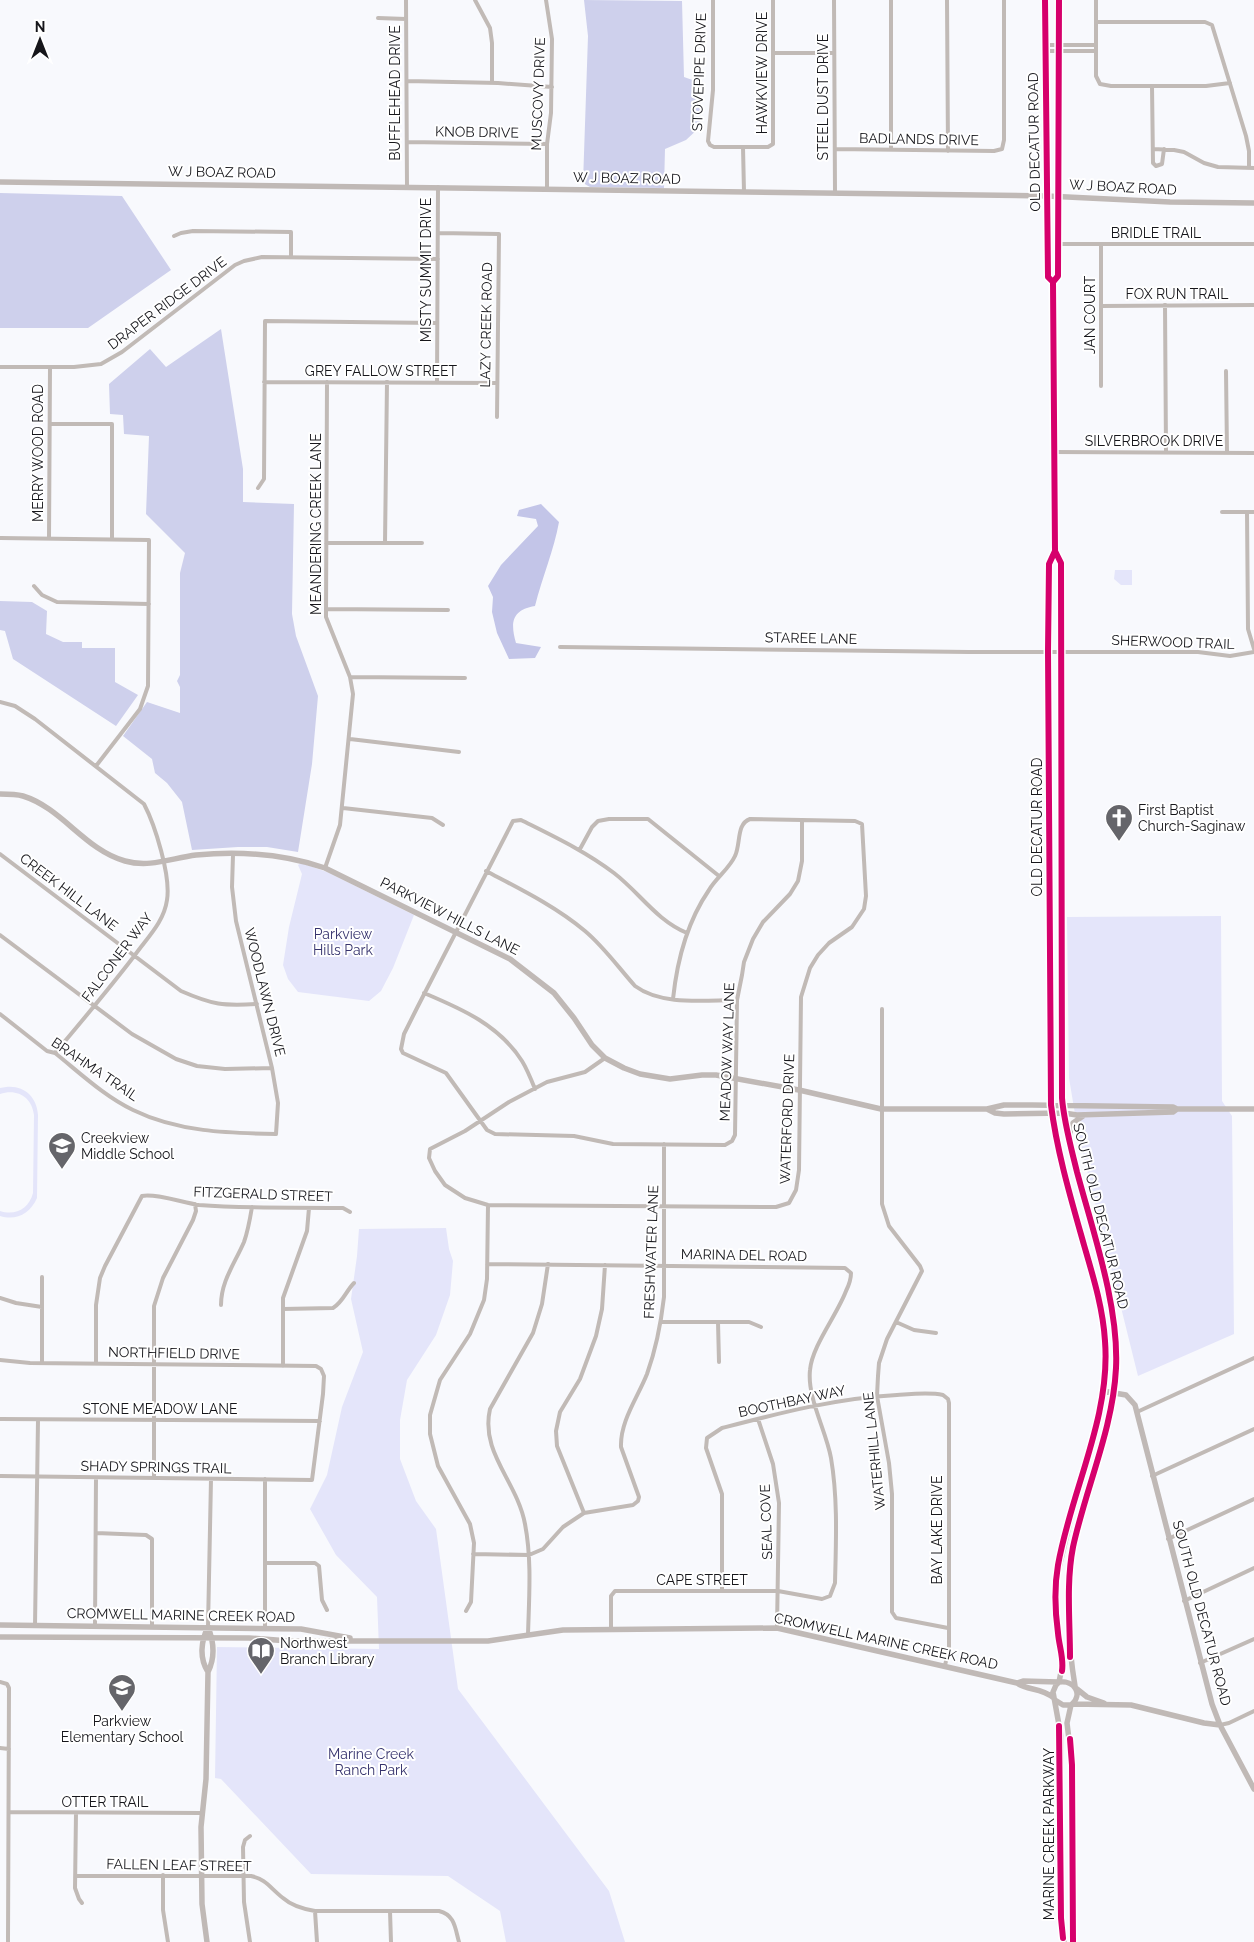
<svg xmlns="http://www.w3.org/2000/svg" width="1254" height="1942" font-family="Raleway,sans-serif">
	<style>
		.green { fill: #e4e5fa }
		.forest { fill: #ced0ec }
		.water { fill: #c3c5e8 }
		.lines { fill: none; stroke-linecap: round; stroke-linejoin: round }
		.street { stroke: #c1bab6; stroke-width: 4 }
		.secondary { stroke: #c0b9b6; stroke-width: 5.5 }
		.cycleway-casing { stroke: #fff; stroke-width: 9 }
		.cycleway { stroke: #d6006c; stroke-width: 6 }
		.labels { text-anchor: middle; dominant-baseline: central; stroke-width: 4; stroke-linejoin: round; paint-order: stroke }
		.street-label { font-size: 14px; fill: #16161b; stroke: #fff }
		.poi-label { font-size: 14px; fill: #16161b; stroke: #fff; text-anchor: start }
		.park-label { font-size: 14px; fill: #36336d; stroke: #fff }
	</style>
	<rect width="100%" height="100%" fill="#f8f9fd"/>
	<path class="green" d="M1115 570H1132V585H1121L1114 579Z
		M301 863 327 872 414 915 393 968 381 991 369 1001 298 992 288 979 283 965 289 927 302 874 298 865Z
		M1221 916 1222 1101 1232 1116 1234 1334 1138 1376 1079 1138 1069 1078 1067 917Z
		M6 1087C24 1085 37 1097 38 1115L37 1198C30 1214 16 1221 0 1216V1211C15 1216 29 1209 33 1193L34 1115C32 1097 17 1088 0 1094V1088Z
		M446 1228 449 1249 453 1261 450 1295 436 1335 407 1380 400 1420V1459L416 1501 436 1529 458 1689 609 1891 625 1942H506L500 1911 448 1876 311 1874 221 1779 215 1778 217 1647 379 1649 377 1597 336 1555 310 1509 327 1475 342 1407 363 1352 351 1299 357 1256 359 1229Z"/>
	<path class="forest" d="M584 0 682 1 684 77 701 83 700 127 686 140 665 149 664 188 590 187 583 183 588 36Z
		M0 193 122 196 171 270 88 328H0Z
		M221 329 243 469V502L294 504 292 614 296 636 318 696 312 764 298 852 267 847H238L192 850 182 802 167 783 155 773 152 759 123 736 147 702 180 713V687L177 681 180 675V573L185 553 146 514 149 436 124 434 123 415 110 414 109 384 150 349 166 367Z
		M0 601 32 602 47 611 46 634 63 642H82V648H115V682L138 695 116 726 13 659 5 631 0 630Z"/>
	<path class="water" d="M541 504 559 522C554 550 542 578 535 606 512 610 510 622 516 643L541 647 535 658 509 659 497 633 492 612 493 597 488 586 501 565 538 526 536 519 517 516 519 510Z"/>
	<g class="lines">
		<path class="street" d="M406 0 407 187
			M475 0 490 28 492 43V83
			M546 0 552 39 551 113 547 144V189
			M713 0V90L708 141 710 145 714 147H768L773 144V0
			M834 0 835 193
			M891 0V150
			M947 0 948 151
			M1096 0V76L1100 84 1111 86H1206L1230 83
			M378 18 406 19
			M1096 22H1205L1212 25 1246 136 1249 151V168
			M1046 45H1096
			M1046 51H1096
			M773 53H834
			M407 81 498 83 552 87
			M1152 86 1153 163 1156 166 1162 164 1164 149
			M407 142 547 144
			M743 147 744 192
			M835 149 994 151 1002 149 1004 140V0
			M1153 149 1174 150 1184 152 1204 163 1218 167 1254 168
			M438 233 499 234 497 417
			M174 236 181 233 193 231 291 232V257
			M1058 244H1254
			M1101 244V386
			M1165 305 1166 453
			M1101 306 1254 305
			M0 367H74L101 364 122 352 235 265 244 261 262 257 438 259
			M1226 371 1227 453
			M264 382 497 383
			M437 383 438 187
			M50 424H112V539
			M1054 452 1254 453
			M258 488 264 479 265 321 437 323
			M1222 512H1254
			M1247 512 1248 629 1254 649
			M0 538 149 540 148 686 140 709 96 766
			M49 539 50 367
			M326 543H422
			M385 543 387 382
			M34 586 42 595 57 602 149 604
			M326 609 448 610
			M560 647 969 652H1198L1230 656 1254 652
			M350 677 465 678
			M0 702 15 706 35 719 144 804C155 825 171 876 167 900 164 922 147 938 135 955 109 989 82 1021 55 1053
			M350 739 459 752
			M343 808 432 818 443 825
			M580 849 592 827 598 821 609 819H648L719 876
			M0 854 181 991C213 1005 223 1006 257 1004
			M325 868 340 825 353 694 350 677 326 617 327 382
			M486 871C520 889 555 906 585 931 604 947 618 967 635 986 662 1006 705 1000 737 1000
			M687 933C656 920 640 893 614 873 585 851 553 836 521 820L513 821 417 1008 404 1034 401 1049 403 1053 446 1073 487 1130 495 1134 574 1136 613 1144 725 1145 732 1141 735 1135 737 1000 742 975 744 962 753 939 763 922 790 894 798 881 802 861V821
			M0 935 132 1034 176 1059 197 1066 225 1069 272 1068
			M424 993C462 1009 499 1025 522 1061 527 1069 531 1079 535 1089
			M882 1009V1204L889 1226 920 1266 922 1271 887 1339 879 1363 878 1376 877 1396 889 1463 892 1494V1612L896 1618 948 1628
			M0 1014 47 1051 55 1053C80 1073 104 1096 133 1110 178 1132 227 1133 276 1134L278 1103 272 1068 236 921 232 887 233 855
			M605 1058 585 1072 547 1082 509 1102 465 1131 430 1149 429 1158 435 1171 445 1185 465 1198 488 1205 776 1207 789 1203 796 1190 799 1170 801 997 810 968 818 955 829 943 852 927 864 909 866 896 862 824 855 821 750 819C736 824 741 844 735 856 729 869 716 878 709 890 687 922 677 961 673 999
			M487 1264 845 1268 851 1273C851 1280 849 1285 846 1291 837 1315 812 1346 810 1370 807 1398 826 1430 831 1458 838 1499 836 1542 835 1583L830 1596 822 1599 778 1591H615L611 1596V1628
			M42 1277V1362
			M0 1298 16 1303 42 1307
			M221 1305C221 1281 235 1263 244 1242 248 1231 250 1219 252 1207
			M283 1309 333 1308C343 1302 346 1291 354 1283
			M661 1322H749L761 1327
			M718 1322 719 1362
			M896 1322 914 1330 936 1333
			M0 1360 30 1363 316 1366 321 1369 324 1376 323 1394 312 1480 0 1476
			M96 1364V1305L100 1278 105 1266 142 1196C155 1193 184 1203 199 1205 247 1209 295 1207 343 1208L350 1212
			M283 1366V1298L307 1231 309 1208
			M1137 1412 1254 1358
			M0 1419 320 1421
			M758 1419 773 1464 779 1503 777 1628
			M1152 1476 1254 1429
			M154 1478V1306L163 1278 193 1220 196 1211 195 1204
			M265 1479V1629
			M584 1513 557 1446 556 1431 560 1412 580 1379 596 1336 602 1309 605 1265
			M96 1533 146 1535 152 1539V1627
			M1168 1539 1254 1499
			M473 1554 529 1555 543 1549 563 1527 584 1513 633 1505 638 1501 639 1497 621 1447C620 1421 638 1397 647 1374 656 1349 661 1323 664 1297V1144
			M265 1563H315L319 1566 322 1600 327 1610
			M722 1591V1494L706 1448 707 1438 722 1428C780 1413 837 1398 897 1395 912 1394 929 1392 943 1395L948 1399 949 1403V1650L945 1665
			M1184 1601 1254 1568
			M466 1611 471 1602 474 1543 470 1524 438 1466 430 1434V1415L440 1380 470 1334 484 1300 487 1279 488 1205
			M35 1626 38 1420
			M95 1626 96 1478
			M208 1627 211 1479
			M528 1635C529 1598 532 1560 525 1524 517 1481 480 1453 490 1409L533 1333 542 1304 548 1264
			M1200 1663 1254 1639
			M0 1682 7 1684 9 1688 8 1942
			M1220 1725 1229 1723 1254 1711
			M0 1748 9 1749
			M9 1812 201 1813
			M76 1813 75 1888 79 1899 82 1903
			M250 1836 245 1840 243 1847 244 1902 250 1942
			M163 1875V1910L168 1942
			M76 1876H251C266 1879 271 1889 283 1898 292 1906 303 1909 315 1911H439C455 1915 455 1928 459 1942
			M315 1911 317 1942
			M390 1911 391 1942"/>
		<path class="secondary" d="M1045 0 1048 277 1053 282
			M1059 0 1058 276 1053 282 1055 551 1061 563 1062 1098C1064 1123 1071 1147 1077 1172 1093 1233 1119 1304 1116 1367 1114 1429 1086 1487 1073 1547 1065 1589 1068 1644 1075 1686
			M0 182 1047 196 1170 202 1254 203
			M1055 551 1049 564 1048 651 1051 1105 1063 1166 1101 1307 1106 1354 1103 1391 1099 1416 1081 1475 1057 1576 1056 1618 1063 1662 1059 1682 1056 1685 1053 1692 1061 1736V1918L1064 1942
			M0 794C7 794 16 794 23 796 62 808 85 850 125 861 150 868 172 858 196 855 239 851 284 854 325 868L510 959 554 993 574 1018 592 1045 605 1058 624 1068 640 1074 670 1079 702 1075H716L799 1090 881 1109H987L1004 1105H1032L1173 1107 1177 1109H1254
			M987 1109 995 1113 1004 1114 1064 1113 1077 1115 1173 1112 1177 1109
			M1069 1136 1073 1123 1083 1116
			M1103 1391 1126 1395 1135 1405 1212 1704 1220 1725 1254 1789
			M0 1625 301 1629 350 1638
			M0 1637 249 1638 289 1641H488L563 1630 777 1628 1017 1683C1028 1691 1040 1687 1054 1698
			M208 1672C199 1658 201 1641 208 1627
			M1017 1683 1023 1681 1058 1682
			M1077 1689 1087 1697 1104 1703
			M1055 1700 1063 1705H1071C1084 1694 1074 1680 1059 1682
			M1073 1704 1131 1705 1204 1723 1220 1725
			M1071 1705 1067 1723 1072 1765 1073 1942
			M207 1942 202 1904 201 1827 206 1779 208 1672C215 1658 214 1642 208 1627"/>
		<defs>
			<path id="cycleway" d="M1045 0 1048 277 1053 282
				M1059 0 1058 276 1053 282 1055 551 1061 563 1062 1098C1064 1123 1071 1147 1077 1172 1093 1232 1119 1306 1116 1368 1113 1429 1086 1487 1073 1547 1066 1583 1070 1621 1070 1657
				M1055 551 1049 564 1048 651 1051 1105C1057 1152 1071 1199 1084 1245 1093 1276 1103 1308 1105 1341 1111 1417 1071 1491 1058 1565 1054 1588 1055 1611 1058 1633 1059 1646 1064 1658 1062 1671
				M1059 1726 1061 1918 1063 1938
				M1070 1739 1072 1765 1073 1942"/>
		</defs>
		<use href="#cycleway" class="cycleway-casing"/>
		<use href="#cycleway" class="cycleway"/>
	</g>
	<defs>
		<symbol id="church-pin" viewBox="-11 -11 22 30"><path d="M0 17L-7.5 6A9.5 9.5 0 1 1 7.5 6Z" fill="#65656a" stroke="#fff"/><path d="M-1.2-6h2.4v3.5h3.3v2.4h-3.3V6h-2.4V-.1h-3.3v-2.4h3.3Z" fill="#fff"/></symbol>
		<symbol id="school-pin" viewBox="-11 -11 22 30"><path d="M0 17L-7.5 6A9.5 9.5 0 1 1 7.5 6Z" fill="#65656a" stroke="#fff"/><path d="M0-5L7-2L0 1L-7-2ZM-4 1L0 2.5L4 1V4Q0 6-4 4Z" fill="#fff"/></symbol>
		<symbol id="library-pin" viewBox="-11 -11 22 30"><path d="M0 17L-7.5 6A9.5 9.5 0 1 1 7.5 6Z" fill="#65656a" stroke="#fff"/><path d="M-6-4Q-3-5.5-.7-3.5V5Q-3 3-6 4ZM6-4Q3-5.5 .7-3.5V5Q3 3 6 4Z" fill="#fff"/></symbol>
	</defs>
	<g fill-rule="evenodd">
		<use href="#church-pin" x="1103" y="802" width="32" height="43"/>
		<use href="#school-pin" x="46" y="1130" width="32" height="43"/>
		<use href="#library-pin" x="245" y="1635" width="32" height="43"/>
		<use href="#school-pin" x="106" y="1672" width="32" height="43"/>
	</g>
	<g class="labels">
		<g class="street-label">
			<text transform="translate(699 72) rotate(-88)">STOVEPIPE DRIVE</text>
			<text transform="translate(762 73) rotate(-90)">HAWKVIEW DRIVE</text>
			<text transform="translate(395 93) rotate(-90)">BUFFLEHEAD DRIVE</text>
			<text transform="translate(538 94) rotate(-88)">MUSCOVY DRIVE</text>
			<text transform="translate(823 97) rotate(-90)">STEEL DUST DRIVE</text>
			<text transform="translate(477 132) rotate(1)">KNOB DRIVE</text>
			<text transform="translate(919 139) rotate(1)">BADLANDS DRIVE</text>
			<text transform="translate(1034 142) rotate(-91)">OLD DECATUR ROAD</text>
			<text transform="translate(222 172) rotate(1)">W J BOAZ ROAD</text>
			<text transform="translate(627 178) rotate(1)">W J BOAZ ROAD</text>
			<text transform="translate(1123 187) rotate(3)">W J BOAZ ROAD</text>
			<text x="1156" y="233">BRIDLE TRAIL</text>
			<text transform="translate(426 270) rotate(-90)">MISTY SUMMIT DRIVE</text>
			<text x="1177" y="294">FOX RUN TRAIL</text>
			<text transform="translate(167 303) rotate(-37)">DRAPER RIDGE DRIVE</text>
			<text transform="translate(1090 315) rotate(-90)">JAN COURT</text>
			<text transform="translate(486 325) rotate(-89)">LAZY CREEK ROAD</text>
			<text x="381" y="371">GREY FALLOW STREET</text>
			<text x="1154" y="441">SILVERBROOK DRIVE</text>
			<text transform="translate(38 453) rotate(-90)">MERRY WOOD ROAD</text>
			<text transform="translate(316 524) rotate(-90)">MEANDERING CREEK LANE</text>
			<text transform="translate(811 638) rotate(1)">STAREE LANE</text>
			<text transform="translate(1173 642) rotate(2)">SHERWOOD TRAIL</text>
			<text transform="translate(1037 827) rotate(-90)">OLD DECATUR ROAD</text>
			<text transform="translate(69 892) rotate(37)">CREEK HILL LANE</text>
			<text transform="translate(450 916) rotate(27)">PARKVIEW HILLS LANE</text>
			<text transform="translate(117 957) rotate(-53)">FALCONER WAY</text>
			<text transform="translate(265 992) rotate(76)">WOODLAWN DRIVE</text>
			<text transform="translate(727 1052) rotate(-88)">MEADOW WAY LANE</text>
			<text transform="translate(95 1069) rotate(34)">BRAHMA TRAIL</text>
			<text transform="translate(787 1119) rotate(-88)">WATERFORD DRIVE</text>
			<text transform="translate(263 1194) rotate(2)">FITZGERALD STREET</text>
			<text transform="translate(1101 1216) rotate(76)">SOUTH OLD DECATUR ROAD</text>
			<text transform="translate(651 1252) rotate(-88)">FRESHWATER LANE</text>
			<text transform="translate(744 1255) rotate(1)">MARINA DEL ROAD</text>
			<text transform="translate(174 1353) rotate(1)">NORTHFIELD DRIVE</text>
			<text transform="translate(792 1401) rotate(-12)">BOOTHBAY WAY</text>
			<text x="160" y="1409">STONE MEADOW LANE</text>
			<text transform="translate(874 1451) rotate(-96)">WATERHILL LANE</text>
			<text transform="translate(156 1467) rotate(1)">SHADY SPRINGS TRAIL</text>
			<text transform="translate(766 1522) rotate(-92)">SEAL COVE</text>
			<text transform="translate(937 1530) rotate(-90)">BAY LAKE DRIVE</text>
			<text x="702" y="1580">CAPE STREET</text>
			<text transform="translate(1202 1613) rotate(75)">SOUTH OLD DECATUR ROAD</text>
			<text transform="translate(181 1615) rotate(1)">CROMWELL MARINE CREEK ROAD</text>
			<text transform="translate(886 1641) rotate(12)">CROMWELL MARINE CREEK ROAD</text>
			<text x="105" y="1802">OTTER TRAIL</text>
			<text transform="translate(1049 1834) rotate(-90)">MARINE CREEK PARKWAY</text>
			<text transform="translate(179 1865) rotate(1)">FALLEN LEAF STREET</text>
		</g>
		<g class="poi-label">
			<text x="1138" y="810">First Baptist<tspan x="1138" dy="16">Church-Saginaw</tspan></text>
			<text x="81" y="1138">Creekview<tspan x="81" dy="16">Middle School</tspan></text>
			<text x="280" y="1643">Northwest<tspan x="280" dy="16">Branch Library</tspan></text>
			<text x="122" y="1721" text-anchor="middle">Parkview<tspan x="122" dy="16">Elementary School</tspan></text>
		</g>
		<g class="park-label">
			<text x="343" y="934">Parkview<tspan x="343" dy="16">Hills Park</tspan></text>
			<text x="371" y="1754">Marine Creek<tspan x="371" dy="16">Ranch Park</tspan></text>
		</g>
	</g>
	<g transform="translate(40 40)" stroke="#ffffff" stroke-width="4" paint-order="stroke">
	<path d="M0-4L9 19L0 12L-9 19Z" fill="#16161b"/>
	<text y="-8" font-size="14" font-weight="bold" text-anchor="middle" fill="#16161b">N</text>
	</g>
</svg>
